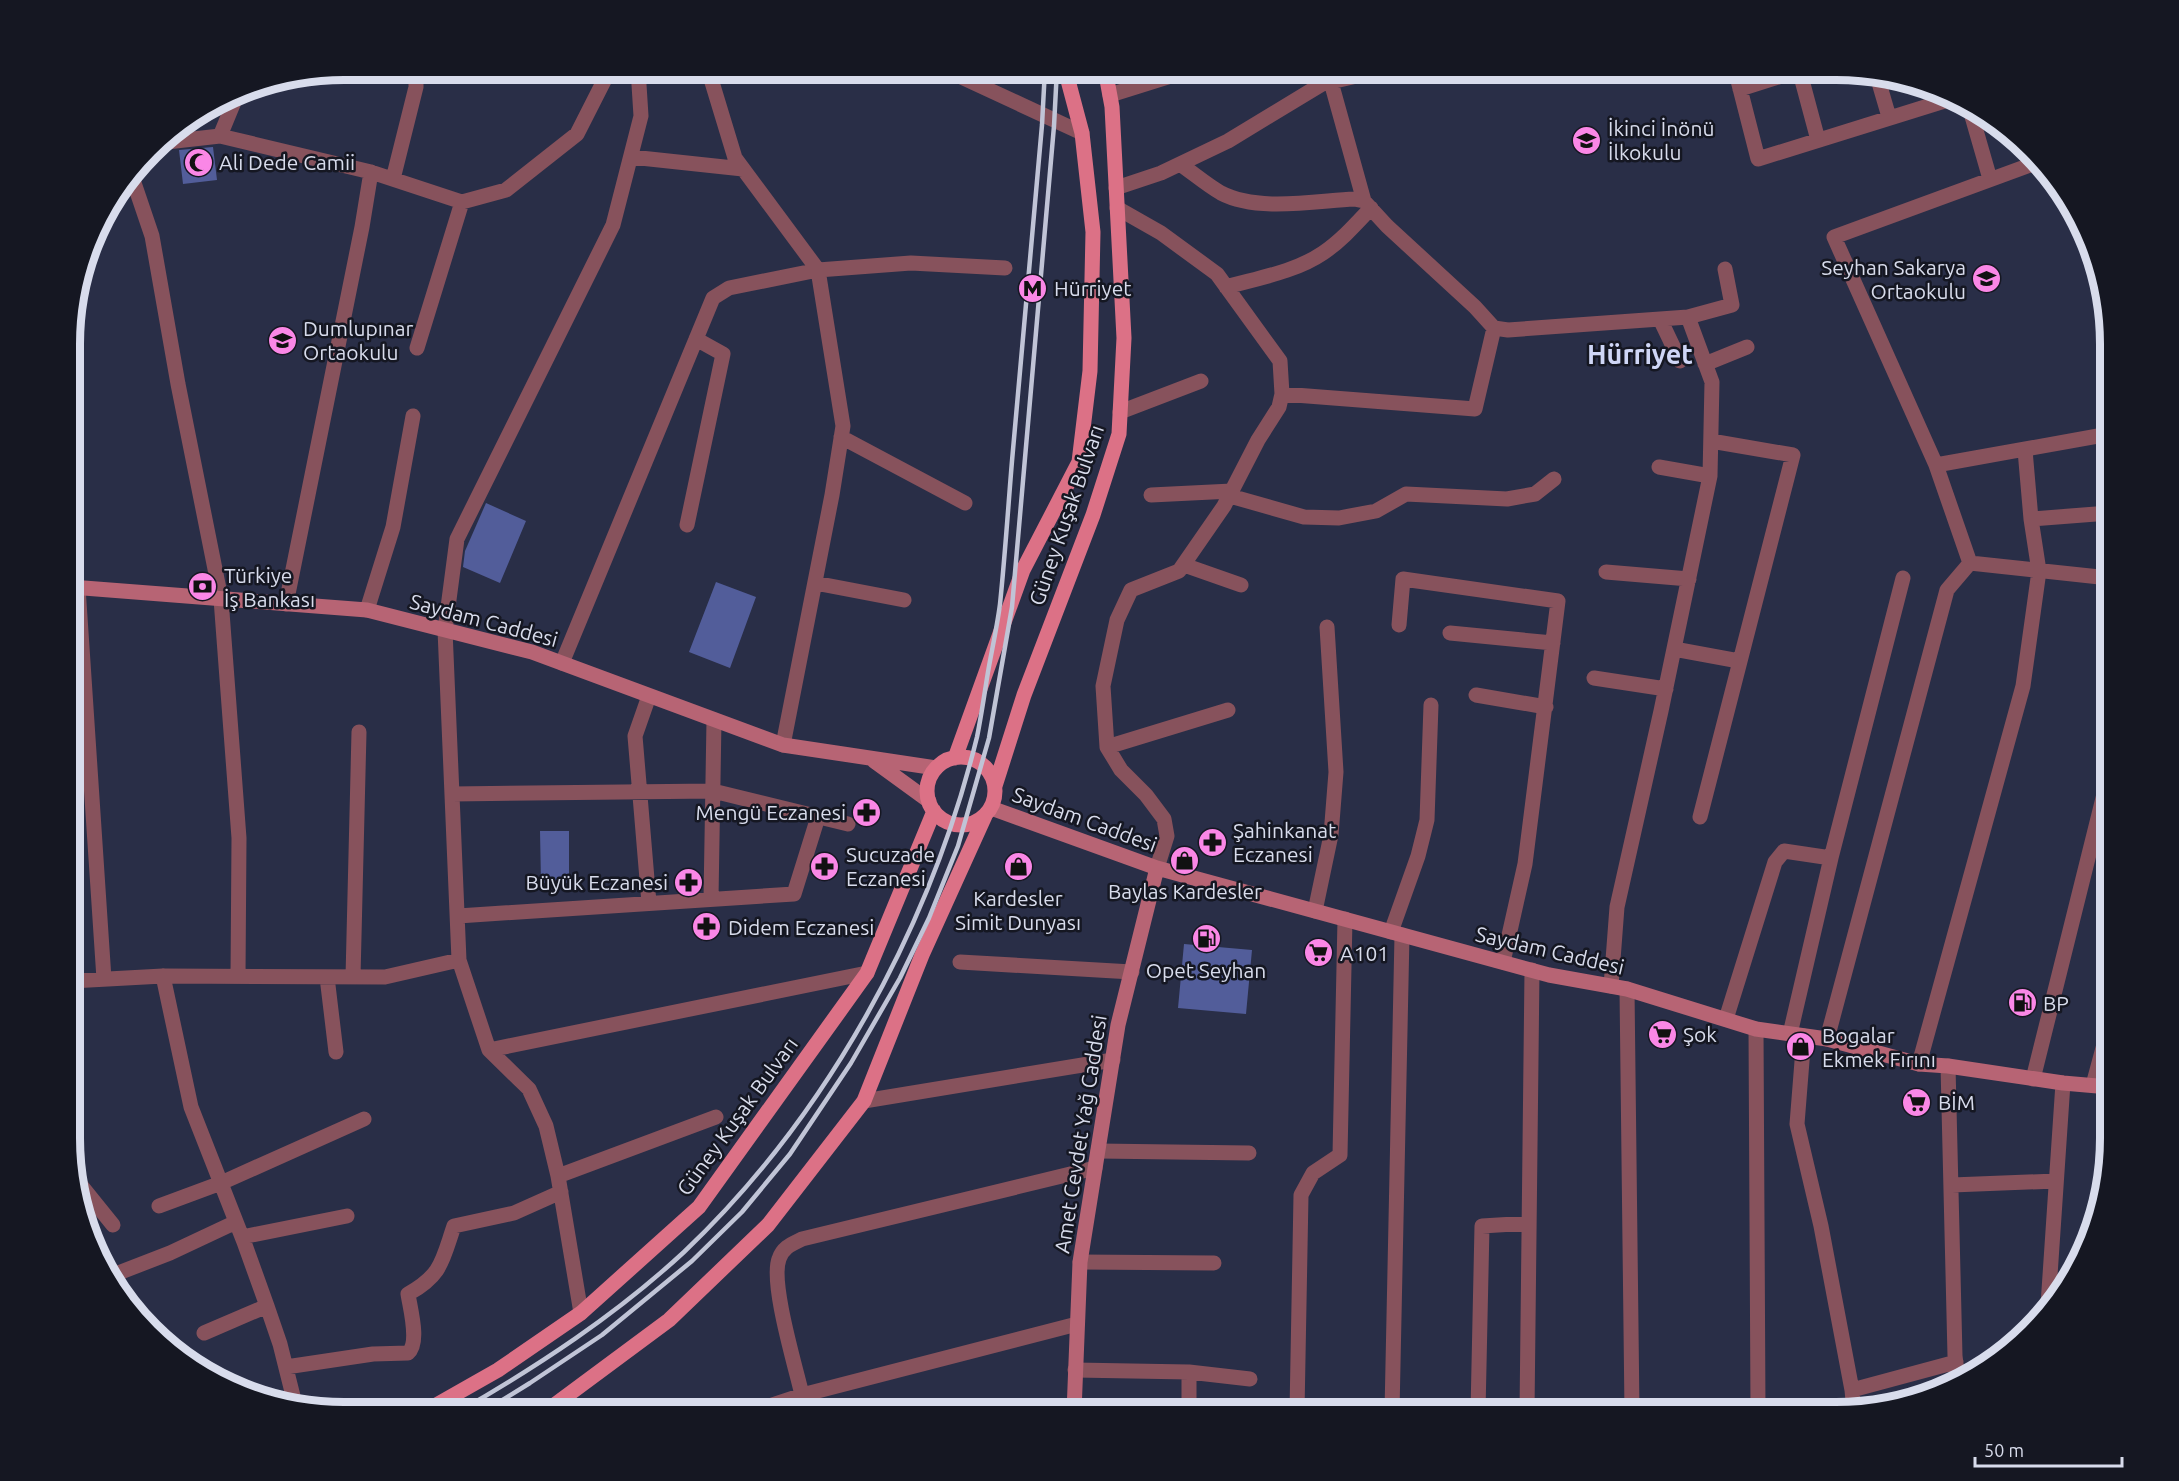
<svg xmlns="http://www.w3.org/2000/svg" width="2179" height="1481" font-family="Ubuntu,sans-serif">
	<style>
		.building { fill: #525d9a }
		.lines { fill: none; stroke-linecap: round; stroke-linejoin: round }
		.minor { stroke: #87525c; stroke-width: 15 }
		.secondary { stroke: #b76474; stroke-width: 15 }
		.primary { stroke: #dc7186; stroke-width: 15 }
		.rail { stroke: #c0c4d6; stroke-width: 4.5 }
		.labels { text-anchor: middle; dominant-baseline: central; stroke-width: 5; stroke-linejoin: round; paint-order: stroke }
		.poi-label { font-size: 21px; fill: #d8dcec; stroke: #151722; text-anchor: start }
		.street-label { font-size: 21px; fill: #d8dcec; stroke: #151722 }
		.district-label { font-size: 27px; font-weight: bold; fill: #cfd6f6; stroke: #151722 }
		.rim { fill: none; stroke: #d8dcec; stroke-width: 8 }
	</style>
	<rect width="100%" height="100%" fill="#292e47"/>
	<path class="building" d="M213 147 217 180 183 184 179 150Z
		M486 503 526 521 500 583 463 567 465 551Z
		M716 582 756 597 730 668 689 652Z
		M540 831H569V883H541Z
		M1184 944 1252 950 1246 1014 1178 1008Z"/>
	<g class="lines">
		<path class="minor" d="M571 69 609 72
			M708 69 735 158 818 270 843 426 832 495 783 745
			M944 69 1082 133
			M1735 69 1758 159 1954 98
			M1799 69 1818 140
			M710 75 834 69
			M416 76 466 69
			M1877 76 1889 117
			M1331 82 1364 201
			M1740 89 1804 69
			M1110 95 1193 69
			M1969 106 1990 179
			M220 136 239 90
			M158 143 220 136 371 172 462 202 506 190 577 134 610 69
			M631 157 743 169
			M1180 164C1193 173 1207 185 1221 193 1257 212 1315 201 1354 199L1364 201 1387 226 1475 307 1494 328 1508 330 1688 317 1732 305 1725 269
			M132 177 152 236 178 384 221 599 239 838 238 976
			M393 179 416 87V69
			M1116 188 1161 173 1228 141 1322 84 1387 69
			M1117 208 1161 233 1217 274 1280 361 1282 394 1279 407 1258 440 1224 506 1179 571 1131 590 1117 620 1103 686 1107 747 1121 770 1146 795 1164 819 1167 836 1157 868
			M1226 287C1258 278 1295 272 1323 253 1341 241 1356 224 1371 208
			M1660 319 1680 361
			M417 348 462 202
			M1705 364 1747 347
			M1282 394 1475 409 1494 328
			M1120 412 1201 381
			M841 437 965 503
			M1936 465 2109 434
			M1659 467 1710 476
			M1151 495 1232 491
			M1230 496 1304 517 1339 518 1376 511 1406 494 1507 499 1535 494 1554 479
			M2031 519 2109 513
			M687 525 723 354 696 339
			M1970 563 1936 465 1834 237 2033 164
			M1184 565 1241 585
			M1606 572 1689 579
			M815 583 904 600
			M78 587 104 979
			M286 604 362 227 371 172
			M367 610 393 527 413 416
			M1399 625 1403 579 1558 601 1525 864 1503 962
			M1450 633 1553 643
			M1674 649 1739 661
			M562 663 713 298 729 288 818 270 911 263 1005 268
			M1594 678 1666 689
			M1476 695 1546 707
			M649 696 635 736 649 903
			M1107 747 1228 710
			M452 794 713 791 848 824
			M1700 817 1793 455 1711 441
			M711 899 714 720
			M1315 911 1331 835 1336 772 1327 627
			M458 916 794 894 818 817
			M1391 932 1418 856 1427 820 1431 705
			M960 962 1132 972
			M163 976 191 1107 244 1242 267 1306 280 1344 295 1404
			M327 977 336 1052
			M353 977 359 732
			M71 981 163 976 385 977 459 960
			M1611 986 1617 907 1661 711 1710 476 1712 382 1688 317
			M1627 989 1632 1412
			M1726 1019 1775 862 1784 851 1831 858
			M1756 1029 1758 1411
			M1790 1034 1831 858 1903 578
			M1804 1036 1797 1124 1821 1226 1852 1390 1854 1411
			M1827 1039 1947 590 1970 563 2109 578
			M489 1050 867 973
			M1919 1064 2023 686 2039 571 2031 519 2025 450
			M1948 1066 1955 1356 1958 1380
			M2033 1079 2109 774
			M2093 1085 2109 1026
			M864 1101 1113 1060
			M1098 1151 1249 1153
			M71 1173 113 1225
			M558 1176 716 1117
			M1952 1185 2056 1181
			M159 1206 221 1183 364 1119
			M242 1237 347 1216
			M1080 1262 1214 1263
			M108 1277 170 1253 236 1222
			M2048 1305 2063 1083
			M581 1313 558 1176 546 1126 529 1089 489 1050 459 960 445 630 457 539 613 225 641 116 638 69
			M204 1333 267 1306
			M286 1367 373 1354 408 1353C420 1343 410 1308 408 1294 442 1275 442 1261 454 1226L514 1213 561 1192
			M1075 1370 1189 1372 1250 1379
			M1852 1390 1956 1362
			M802 1395C796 1368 770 1283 779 1259 783 1247 792 1244 802 1239L1095 1168
			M563 1399 568 1412
			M751 1412 802 1395 1077 1324
			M1189 1412V1372
			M1297 1412 1301 1195 1313 1173 1340 1155 1345 919
			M1392 1412 1402 935
			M1478 1412 1482 1226 1529 1223
			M1527 1412 1532 970"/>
		<path class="secondary" d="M71 587 367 610 532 652 783 745 936 768
			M874 761 929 801
			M991 808 1157 868 1549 975 1627 989 1756 1029 1827 1039 1919 1064 1948 1066 2063 1083 2109 1087
			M1074 1412 1080 1262 1118 1025 1157 868"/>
		<path class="primary" d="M927 791a34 34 0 1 1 68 0a34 34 0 1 1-68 0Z
			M955 758 1023 570 1079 462 1090 371 1093 232 1082 133 1065 69
			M995 786 1024 695 1093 515 1119 434 1124 338 1112 107 1105 69
			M424 1412 498 1370 581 1313 699 1207 867 973 934 811
			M545 1412 669 1320 768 1225 864 1101 922 955 985 816"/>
		<path class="rail" d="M458 1412C538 1366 616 1315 684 1252 827 1116 930 928 977 737 981 717 984 697 987 678 991 653 997 628 1000 604 1005 556 1008 509 1012 461 1022 349 1032 237 1042 125L1045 69
			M483 1412 530 1383 602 1335 692 1261 742 1212 790 1154 851 1063 900 978 929 918 958 846 989 738 1012 607 1054 126 1057 69"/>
	</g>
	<defs>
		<symbol id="school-disc" viewBox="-11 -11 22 22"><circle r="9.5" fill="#fa87e6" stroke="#151722"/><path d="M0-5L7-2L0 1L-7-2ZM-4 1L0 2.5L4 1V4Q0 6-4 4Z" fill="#111"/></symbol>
		<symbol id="mosque-disc" viewBox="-11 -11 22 22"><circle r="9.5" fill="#fa87e6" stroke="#151722"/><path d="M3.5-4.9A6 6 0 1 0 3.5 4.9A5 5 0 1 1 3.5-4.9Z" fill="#111"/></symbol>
		<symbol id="metro-disc" viewBox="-11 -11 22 22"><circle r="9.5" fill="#fa87e6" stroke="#151722"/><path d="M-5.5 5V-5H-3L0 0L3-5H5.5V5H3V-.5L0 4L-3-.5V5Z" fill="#111"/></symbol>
		<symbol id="bank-disc" viewBox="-11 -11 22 22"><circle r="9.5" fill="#fa87e6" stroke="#151722"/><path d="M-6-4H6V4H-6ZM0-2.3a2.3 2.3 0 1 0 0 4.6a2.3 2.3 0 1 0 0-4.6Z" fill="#111"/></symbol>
		<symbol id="pharmacy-disc" viewBox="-11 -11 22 22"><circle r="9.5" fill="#fa87e6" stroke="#151722"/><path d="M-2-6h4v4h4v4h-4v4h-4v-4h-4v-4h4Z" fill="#111"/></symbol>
		<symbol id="shop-disc" viewBox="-11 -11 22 22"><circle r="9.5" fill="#fa87e6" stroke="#151722"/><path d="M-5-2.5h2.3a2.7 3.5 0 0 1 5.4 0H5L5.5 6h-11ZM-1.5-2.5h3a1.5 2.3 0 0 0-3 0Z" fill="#111"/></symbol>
		<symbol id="fuel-disc" viewBox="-11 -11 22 22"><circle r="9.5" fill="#fa87e6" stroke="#151722"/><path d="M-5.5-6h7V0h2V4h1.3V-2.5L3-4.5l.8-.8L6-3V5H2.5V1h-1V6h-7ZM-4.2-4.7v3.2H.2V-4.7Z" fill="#111"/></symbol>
		<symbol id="supermarket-disc" viewBox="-11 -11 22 22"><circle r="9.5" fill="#fa87e6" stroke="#151722"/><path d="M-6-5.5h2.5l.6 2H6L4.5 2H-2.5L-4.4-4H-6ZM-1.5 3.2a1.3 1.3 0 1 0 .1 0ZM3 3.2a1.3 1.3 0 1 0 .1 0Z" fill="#111"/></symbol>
	</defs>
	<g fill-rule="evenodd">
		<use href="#school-disc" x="1570" y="124" width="33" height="33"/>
		<use href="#mosque-disc" x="182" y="146" width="33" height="33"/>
		<use href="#school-disc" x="1970" y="262" width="33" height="33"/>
		<use href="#metro-disc" x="1016" y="272" width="33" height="33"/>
		<use href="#school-disc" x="266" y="324" width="33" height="33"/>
		<use href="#bank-disc" x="186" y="570" width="33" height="33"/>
		<use href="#pharmacy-disc" x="850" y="796" width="33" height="33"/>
		<use href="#pharmacy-disc" x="1196" y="826" width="33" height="33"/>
		<use href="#shop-disc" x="1168" y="844" width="33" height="33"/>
		<use href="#pharmacy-disc" x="808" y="850" width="33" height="33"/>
		<use href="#shop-disc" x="1002" y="850" width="33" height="33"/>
		<use href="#pharmacy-disc" x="672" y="866" width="33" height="33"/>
		<use href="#pharmacy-disc" x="690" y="910" width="33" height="33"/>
		<use href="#fuel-disc" x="1190" y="922" width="33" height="33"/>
		<use href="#supermarket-disc" x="1302" y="936" width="33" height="33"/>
		<use href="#fuel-disc" x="2006" y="986" width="33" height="33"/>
		<use href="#supermarket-disc" x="1646" y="1018" width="33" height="33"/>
		<use href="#shop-disc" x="1784" y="1030" width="33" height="33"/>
		<use href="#supermarket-disc" x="1900" y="1086" width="33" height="33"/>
	</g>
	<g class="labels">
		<g class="poi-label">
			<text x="1608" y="128">İkinci İnönü<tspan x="1608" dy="24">İlkokulu</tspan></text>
			<text x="219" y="162">Ali Dede Camii</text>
			<text x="1966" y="267" text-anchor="end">Seyhan Sakarya<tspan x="1966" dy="24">Ortaokulu</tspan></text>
			<text x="1054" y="288">Hürriyet</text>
			<text x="303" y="328">Dumlupınar<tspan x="303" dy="24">Ortaokulu</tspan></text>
			<text x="224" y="575">Türkiye<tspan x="224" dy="24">İş Bankası</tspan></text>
			<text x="846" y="812" text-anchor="end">Mengü Eczanesi</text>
			<text x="1233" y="830">Şahinkanat<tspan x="1233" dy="24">Eczanesi</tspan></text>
			<text x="846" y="854">Sucuzade<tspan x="846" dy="24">Eczanesi</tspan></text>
			<text x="668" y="882" text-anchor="end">Büyük Eczanesi</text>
			<text x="1185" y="891" text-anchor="middle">Baylas Kardesler</text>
			<text x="1018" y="898" text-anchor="middle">Kardesler<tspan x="1018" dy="24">Simit Dunyası</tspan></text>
			<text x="728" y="927">Didem Eczanesi</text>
			<text x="1340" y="953">A101</text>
			<text x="1206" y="970" text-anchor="middle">Opet Seyhan</text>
			<text x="2043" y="1003">BP</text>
			<text x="1683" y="1034">Şok</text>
			<text x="1822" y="1035">Bogalar<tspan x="1822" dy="24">Ekmek Fırını</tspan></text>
			<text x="1938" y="1102">BİM</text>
		</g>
		<g class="street-label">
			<text transform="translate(1066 515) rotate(-71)">Güney Kuşak Bulvarı</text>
			<text transform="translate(484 620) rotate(15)">Saydam Caddesi</text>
			<text transform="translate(1085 819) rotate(20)">Saydam Caddesi</text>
			<text transform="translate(1550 950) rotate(13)">Saydam Caddesi</text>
			<text transform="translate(737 1116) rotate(-54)">Güney Kuşak Bulvarı</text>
			<text transform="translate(1080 1134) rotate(-81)">Amet Cevdet Yağ Caddesi</text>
		</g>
		<g class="district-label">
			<text x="1640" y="354">Hürriyet</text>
		</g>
	</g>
	<path d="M0 0H2179V1481H0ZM344 80H1836A264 264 0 0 1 2100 344V1138A264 264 0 0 1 1836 1402H344A264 264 0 0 1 80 1138V344A264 264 0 0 1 344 80Z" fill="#151722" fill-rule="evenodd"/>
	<path class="rim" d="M344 80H1836A264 264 0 0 1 2100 344V1138A264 264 0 0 1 1836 1402H344A264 264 0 0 1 80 1138V344A264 264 0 0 1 344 80Z"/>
	<path d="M1975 1457v9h147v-9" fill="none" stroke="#d8dcec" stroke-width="3"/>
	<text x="1984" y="1457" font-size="18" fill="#d8dcec" stroke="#151722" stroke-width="4.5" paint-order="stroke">50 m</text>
</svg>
